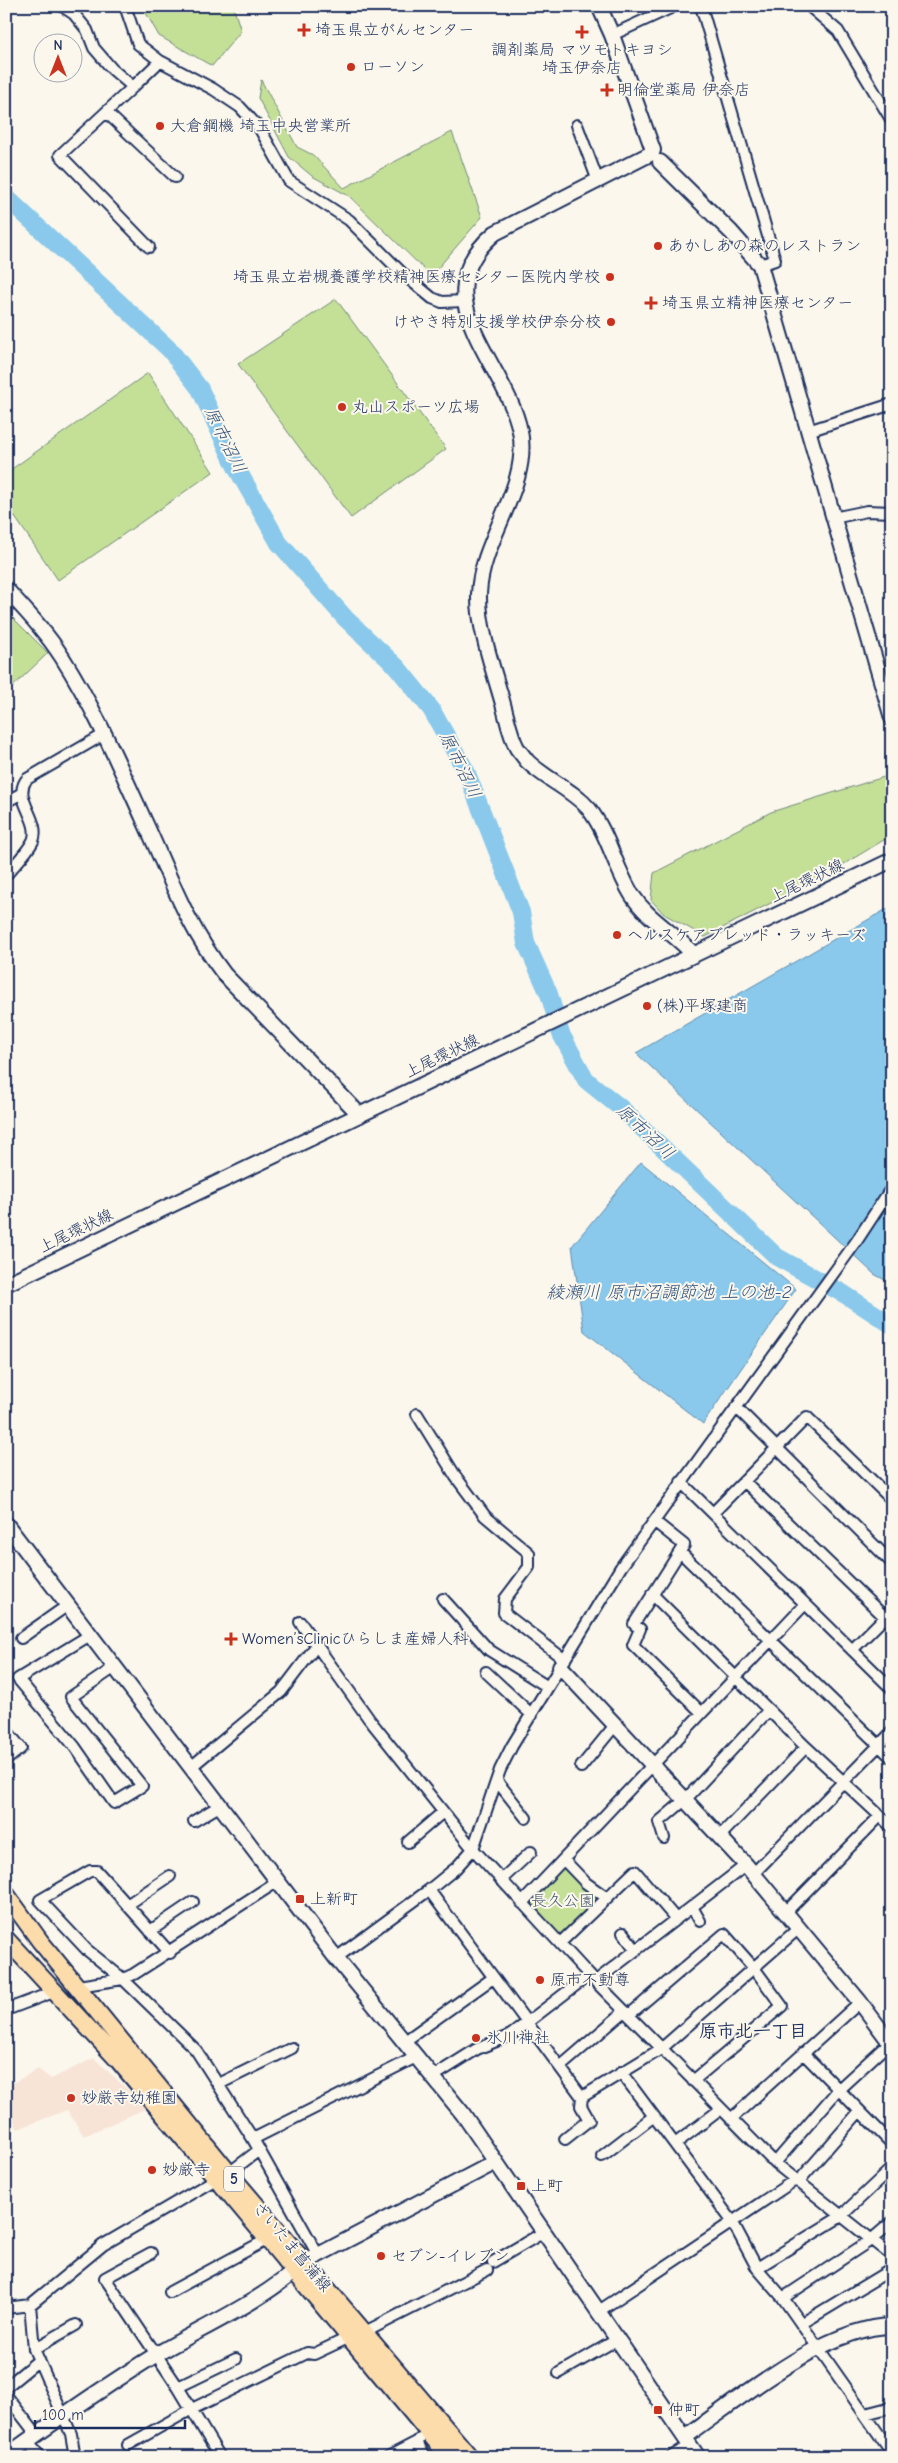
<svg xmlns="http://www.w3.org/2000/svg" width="898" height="2463" font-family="'Comic Neue','Klee One',sans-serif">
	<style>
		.built { fill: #f7e4d7 }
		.green { fill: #c4e097; stroke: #70887a }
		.water { fill: #8ac9eb; stroke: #5e8bb3 }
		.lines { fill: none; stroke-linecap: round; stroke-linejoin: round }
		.river { stroke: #8ac9eb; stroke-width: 18 }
		.street-casing { stroke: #1b2f5e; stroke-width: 14 }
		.secondary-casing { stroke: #1b2f5e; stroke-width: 18 }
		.primary-casing { stroke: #1b2f5e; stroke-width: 20 }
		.street { stroke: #fbf7ec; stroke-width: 10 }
		.secondary { stroke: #fbf7ec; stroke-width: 14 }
		.primary { stroke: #fddcac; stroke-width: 16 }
		.poi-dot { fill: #c8321e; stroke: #fbf7ec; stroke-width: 2 }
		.labels { text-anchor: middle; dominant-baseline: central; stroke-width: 4; stroke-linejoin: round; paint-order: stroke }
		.shield { fill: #fbf7ec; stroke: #5e6b89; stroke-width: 1 }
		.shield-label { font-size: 15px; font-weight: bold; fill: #1b2f5e }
		.poi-label { font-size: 16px; fill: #1b2f5e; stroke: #fbf7ec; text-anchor: start }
		.street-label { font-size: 16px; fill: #1b2f5e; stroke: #fbf7ec }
		.park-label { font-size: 16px; fill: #455b6c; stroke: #fbf7ec }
		.water-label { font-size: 18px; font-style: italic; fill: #375681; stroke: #fbf7ec }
		.neighbourhood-label { font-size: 18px; font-weight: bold; fill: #1b2f5e; stroke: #fbf7ec }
	</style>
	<rect width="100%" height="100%" fill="#fbf7ec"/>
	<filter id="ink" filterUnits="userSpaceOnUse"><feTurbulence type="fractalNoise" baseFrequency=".02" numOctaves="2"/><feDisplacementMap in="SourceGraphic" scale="10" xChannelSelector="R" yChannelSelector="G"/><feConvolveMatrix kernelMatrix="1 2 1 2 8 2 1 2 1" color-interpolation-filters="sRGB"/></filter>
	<g filter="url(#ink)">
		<path class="built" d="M94 2058 147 2108 84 2136 67 2110 18 2129 6 2109V2087L38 2069 51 2079Z"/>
		<path class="green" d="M142 6H233L241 31 212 66 159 36Z
			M261 80 297 147 313 155 344 188 452 132 482 217 431 276 349 196 312 176 289 157 258 98Z
			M336 299 446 449 351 518 238 364Z
			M148 373 213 472 58 580 6 504V473Z
			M6 611 48 653 6 693Z
			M892 771V835L831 872 705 937 664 914 651 900 654 873 771 812 884 777Z
			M563 1868 568 1869 599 1895 600 1900 563 1935H559L528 1904V1899Z"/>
		<path class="water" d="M892 906V1284L874 1274 636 1053Z
			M641 1162 796 1289 703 1424 584 1331 572 1246Z"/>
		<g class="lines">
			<path class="river" d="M6 197 170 350 200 389 236 467 279 543 346 619 397 667 431 709 466 771 521 912 526 943 549 994 561 1034 586 1080 622 1109 777 1257 844 1294 892 1325"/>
			<defs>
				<path id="street" d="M62 6 74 14 87 30 94 48 112 69 133 87 160 61
					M125 6 138 44 160 61 213 89 240 107 260 129 289 181 349 220 403 274 432 298 442 302 464 301
					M701 6 775 260 760 265
					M809 6 838 31 892 121
					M612 35 675 6
					M133 87 60 155 149 247
					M106 112 175 177
					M577 125 598 181
					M808 431 892 404
					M833 518 867 511 892 512
					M6 802 22 793
					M6 875C14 865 27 853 33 841 42 820 11 798 27 779L103 735
					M736 1407 892 1563
					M417 1414 456 1477 485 1516 529 1553V1567L505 1599 504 1613 565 1660
					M744 1481 892 1624
					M681 1482 892 1689
					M714 1512 807 1417 892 1500
					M654 1521 684 1545 634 1624 640 1629 633 1645 702 1713
					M680 1552 892 1758
					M652 1594 806 1747 892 1827
					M443 1599 489 1650 548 1687
					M300 1622 369 1719 473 1849 589 1975 775 2163 892 2256
					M90 1635 18 1679 75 1747 114 1803 142 1786 71 1697 115 1667
					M21 1638 68 1605
					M852 1650 892 1610
					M486 1672 532 1715
					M6 1730 21 1748 6 1760
					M191 1767 281 1692 316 1646
					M581 1767 616 1724
					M497 1781 526 1818
					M194 1821 221 1805
					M720 1836 806 1747
					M664 1838 659 1822 686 1799 768 1711
					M408 1842 443 1812
					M564 1860 586 1883 607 1898
					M754 1873 892 1732
					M501 1880 531 1852
					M429 1890 582 2097 661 2049 799 1928
					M522 1903 805 1604
					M127 1905 170 1876
					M692 1907 700 1921
					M786 1912 880 1816
					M150 1931 193 1902
					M623 1933 636 1950
					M560 1943 635 1871 676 1919
					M170 1953 97 1871H90L40 1900 87 1950 123 1979 196 2050 253 2139 318 2255
					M336 1958 429 1890 456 1868 473 1849 500 1770 512 1746 621 1567 856 1242 892 1187
					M596 1981 746 1865
					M78 1986 123 1979 134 1974 278 1881
					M6 2010 56 1991
					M629 2015 724 1934 754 1968 782 2006 693 2081
					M405 2041 493 1978
					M803 2053 892 2144
					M560 2067 625 2011
					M621 2072 732 2221 757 2268 783 2298 892 2453
					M434 2076 477 2049 511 2035 589 1975
					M219 2084 292 2048
					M731 2119 860 2002
					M253 2139 418 2056
					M565 2139 589 2120 581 2106 582 2097
					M675 2144 721 2109
					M602 2156 654 2116
					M775 2163 839 2089 889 2043
					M229 2173 259 2150
					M798 2182 859 2112
					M151 2253 105 2278 178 2387 220 2457
					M493 2262 544 2232
					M757 2268 840 2217 892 2168
					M170 2292 268 2239
					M783 2298 871 2240 892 2222
					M6 2308 30 2305
					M599 2311 795 2180
					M801 2324 892 2269
					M365 2332 487 2270
					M34 2349 76 2325
					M559 2373 618 2339
					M6 2387 39 2360
					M178 2387 236 2359
					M6 2395 36 2434
					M865 2414 892 2407
					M420 2439 417 2442 425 2457
					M27 2441 40 2457
					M128 2445 192 2409 307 2353 314 2354 350 2337
					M75 2457 71 2434 34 2349 30 2305 103 2245 216 2179
					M388 2457 417 2442
					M671 2457 690 2445"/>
				<path id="secondary" d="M599 6 612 35 653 150 652 153 495 233C419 297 506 362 520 431 531 487 481 538 479 594 478 628 494 671 503 704 507 718 510 735 517 748 520 752 524 757 527 761 546 780 572 789 589 809 609 835 615 868 632 895 648 920 675 933 694 955
					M660 162 731 232 760 265 892 718
					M6 589C26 611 46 632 62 657 94 707 119 765 144 820 170 876 185 923 224 974L360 1115
					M6 1284 892 860
					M6 1524 336 1958 463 2114 698 2457
					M560 1666 746 1865 860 2002 892 2045
					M685 2437C738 2400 826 2326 892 2326
					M6 2456C55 2421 105 2386 157 2354 207 2325 263 2301 305 2262L496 2162"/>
				<path id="primary" d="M6 1894 40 1941 229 2173 470 2457
					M6 1939 118 2060 449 2457"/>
			</defs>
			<use href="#street" class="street-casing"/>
			<use href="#secondary" class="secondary-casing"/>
			<use href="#primary" class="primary-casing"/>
			<use href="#street" class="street"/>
			<use href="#secondary" class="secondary"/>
			<use href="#primary" class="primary"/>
		</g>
	</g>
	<g class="poi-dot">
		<path d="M301.5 22.5h5v5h5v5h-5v5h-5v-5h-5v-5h5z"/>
		<path d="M579.5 24.5h5v5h5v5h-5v5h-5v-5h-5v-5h5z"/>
		<circle cx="351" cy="67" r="5"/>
		<path d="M604.5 82.5h5v5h5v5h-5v5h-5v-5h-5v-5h5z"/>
		<circle cx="160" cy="126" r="5"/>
		<circle cx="658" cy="246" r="5"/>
		<circle cx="610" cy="277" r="5"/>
		<path d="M648.5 295.5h5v5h5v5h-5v5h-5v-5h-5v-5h5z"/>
		<circle cx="611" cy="322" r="5"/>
		<circle cx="342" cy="407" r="5"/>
		<circle cx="617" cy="935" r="5"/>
		<circle cx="647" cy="1006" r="5"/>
		<path d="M228.5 1631.5h5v5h5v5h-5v5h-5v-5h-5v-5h5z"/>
		<rect x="295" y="1894" width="10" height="10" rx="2.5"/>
		<circle cx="540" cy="1980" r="5"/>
		<circle cx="476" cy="2038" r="5"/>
		<circle cx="71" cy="2098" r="5"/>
		<circle cx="152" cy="2170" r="5"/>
		<rect x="516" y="2181" width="10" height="10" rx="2.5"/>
		<circle cx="381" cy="2256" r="5"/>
		<rect x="653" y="2405" width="10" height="10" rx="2.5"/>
	</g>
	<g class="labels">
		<rect class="shield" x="224" y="2166.5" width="20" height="25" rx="4"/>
		<g class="shield-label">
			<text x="234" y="2179">5</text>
		</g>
		<g class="poi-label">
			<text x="315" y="30">埼玉県立がんセンター</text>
			<text x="582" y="50" text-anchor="middle">調剤薬局 マツモトキヨシ<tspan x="582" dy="18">埼玉伊奈店</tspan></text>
			<text x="361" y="67">ローソン</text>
			<text x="617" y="90">明倫堂薬局 伊奈店</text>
			<text x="170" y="126">大倉鋼機 埼玉中央営業所</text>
			<text x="668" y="246">あかしあの森のレストラン</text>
			<text x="600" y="277" text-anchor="end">埼玉県立岩槻養護学校精神医療センター医院内学校</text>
			<text x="662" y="303">埼玉県立精神医療センター</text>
			<text x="601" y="322" text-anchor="end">けやき特別支援学校伊奈分校</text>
			<text x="352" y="407">丸山スポーツ広場</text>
			<text x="627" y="935">ヘルスケアブレッド・ラッキーズ</text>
			<text x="657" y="1006">(株)平塚建商</text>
			<text x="242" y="1639">Women’sClinicひらしま産婦人科</text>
			<text x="310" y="1899">上新町</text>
			<text x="550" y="1980">原市不動尊</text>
			<text x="486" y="2038">氷川神社</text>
			<text x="81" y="2098">妙厳寺幼稚園</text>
			<text x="162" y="2170">妙厳寺</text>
			<text x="531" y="2186">上町</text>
			<text x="391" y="2256">セブン-イレブン</text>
			<text x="668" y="2410">仲町</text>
		</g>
		<g class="street-label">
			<text transform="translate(807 881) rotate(-26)">上尾環状線</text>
			<text transform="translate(442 1056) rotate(-26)">上尾環状線</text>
			<text transform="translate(76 1231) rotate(-26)">上尾環状線</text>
			<text transform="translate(292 2247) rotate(50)">さいたま菖蒲線</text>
		</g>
		<g class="park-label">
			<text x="563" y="1901">長久公園</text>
		</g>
		<g class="water-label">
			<text transform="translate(225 440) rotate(64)">原市沼川</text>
			<text transform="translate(460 765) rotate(64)">原市沼川</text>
			<text transform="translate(645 1132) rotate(43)">原市沼川</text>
			<text x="669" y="1292">綾瀬川 原市沼調節池 上の池-2</text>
		</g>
		<g class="neighbourhood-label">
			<text x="753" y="2031">原市北一丁目</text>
		</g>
	</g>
	<rect width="898" height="2463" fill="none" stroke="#fbf7ec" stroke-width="25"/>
	<rect x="12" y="12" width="873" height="2438" fill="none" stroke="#1b2f5e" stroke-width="2" filter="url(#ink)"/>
	<g transform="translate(58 58)"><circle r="24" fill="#fbf7ec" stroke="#a1a7b3"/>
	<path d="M0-4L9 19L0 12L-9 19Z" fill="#c8321e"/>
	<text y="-8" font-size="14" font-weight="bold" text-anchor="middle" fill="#1b2f5e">N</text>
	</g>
	<path d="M35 2420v8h150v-8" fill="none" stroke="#1b2f5e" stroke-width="2.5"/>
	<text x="42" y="2420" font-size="15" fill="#1b2f5e" stroke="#fbf7ec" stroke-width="4" paint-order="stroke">100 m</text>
</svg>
